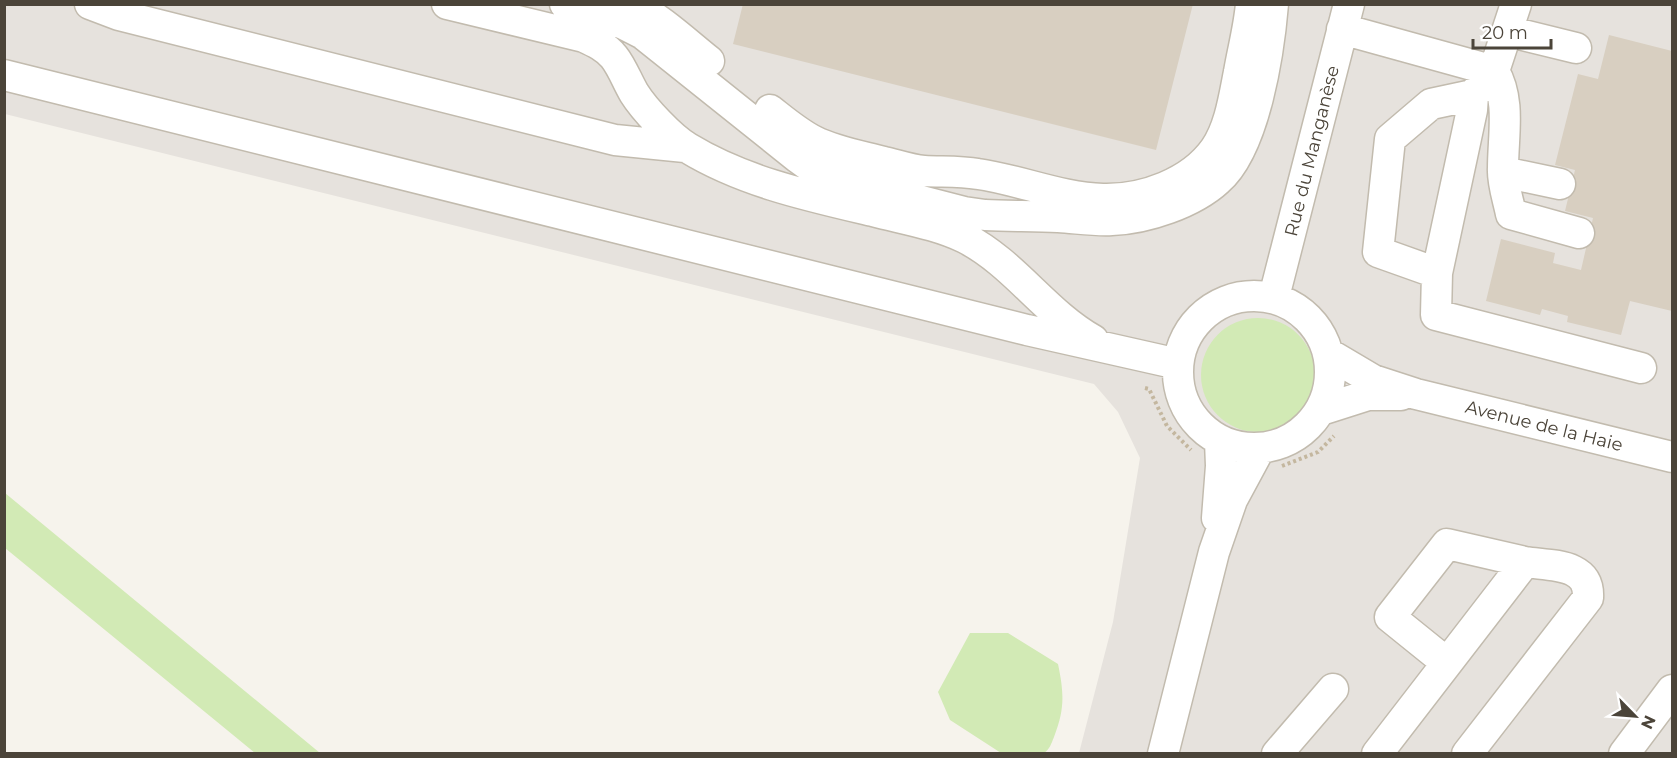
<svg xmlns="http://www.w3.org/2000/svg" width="1677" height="758" font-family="Montserrat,sans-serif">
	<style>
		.industrial { fill: #e6e2dd }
		.green { fill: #d2eab5 }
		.building { fill: #d8cfc1 }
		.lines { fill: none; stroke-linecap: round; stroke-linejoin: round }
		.minor-casing { stroke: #c2bbae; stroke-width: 33 }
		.path { stroke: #c4b79f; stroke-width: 4; stroke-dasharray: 3 3; stroke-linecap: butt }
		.minor { stroke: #fff; stroke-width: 30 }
		.labels { text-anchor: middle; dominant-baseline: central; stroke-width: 4.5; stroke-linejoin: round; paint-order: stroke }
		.street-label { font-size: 18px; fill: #4b4439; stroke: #fff }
	</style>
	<rect width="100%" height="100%" fill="#f6f3ec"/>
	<path class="industrial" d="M5 5H1672V753H1079L1113 622 1140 458 1118 412 1094 384 5 114Z"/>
	<path class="green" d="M1201 375a57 57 0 1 1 114 0a57 57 0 1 1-114 0Z
		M4 493H5L320 753H255L5 548Z
		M970 633H1008L1058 664C1064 693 1065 709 1054 737 1051 744 1050 749 1044 753H1001L950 720 938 692Z"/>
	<path class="building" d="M743 4H1193L1156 150 733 44Z
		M1609 35 1672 51V311L1630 301 1621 335 1567 322 1568 316 1542 309 1540 315 1486 301 1501 239 1555 253 1553 263 1581 270 1593 218 1565 211 1575 170 1555 165 1578 74 1598 79Z"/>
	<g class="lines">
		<defs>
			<path id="minor" d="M90 4 119 15 615 140 685 147
				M447 4 584 37C595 42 606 47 614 57 622 67 627 81 634 93 644 109 671 138 688 148 744 182 809 196 873 211 903 219 936 224 965 238 1014 263 1045 313 1093 340
				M565 4C594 11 618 20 643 34L797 157 815 170 836 179 964 212 985 215C1009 216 1033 216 1058 217 1076 218 1094 221 1112 220 1146 219 1193 203 1218 180 1255 148 1269 52 1273 4
				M632 4C661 19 684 41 709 61
				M1342 29 1494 71 1516 4
				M1507 31 1576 48
				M4 75 1027 330 1178 364
				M1473 95 1472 110 1437 273 1378 252 1390 139 1431 104 1473 95 1494 71C1511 100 1503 135 1503 168 1502 182 1508 199 1511 214L1579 233
				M770 110C784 121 798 133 814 141 836 152 861 156 884 162 897 165 911 170 924 171 942 172 960 171 978 174 1020 180 1061 198 1103 199 1143 200 1191 183 1215 149 1230 127 1234 97 1239 72 1243 49 1249 27 1251 4
				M1503 172 1560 184
				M1437 273 1436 315 1641 368
				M1178 372a76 76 0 1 1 152 0a76 76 0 1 1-152 0Z
				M1274 297 1349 4
				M1329 354 1373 380 1416 394 1672 457
				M1321 410 1368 395H1401
				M1217 518 1221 466 1220 441
				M1447 663 1390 617 1447 544 1525 562
				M1163 754 1214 552 1232 500 1260 448
				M1277 754 1333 689
				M1377 754 1525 562C1552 566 1590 563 1588 598L1467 754
				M1624 754 1672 690"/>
		</defs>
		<use href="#minor" class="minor-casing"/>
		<path class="path" d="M1145 388 1149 389 1167 426 1191 450
			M1282 466 1318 452 1334 436"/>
		<use href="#minor" class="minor"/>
	</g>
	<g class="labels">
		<g class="street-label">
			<text transform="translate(1312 151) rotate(-76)">Rue du Manganèse</text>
			<text transform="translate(1544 426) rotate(14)">Avenue de la Haie</text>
		</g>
	</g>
	<rect width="1677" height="758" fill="none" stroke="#4b4439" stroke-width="12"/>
	<g transform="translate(1635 716) rotate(115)" stroke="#ffffff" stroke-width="4.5" paint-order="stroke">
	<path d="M0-4.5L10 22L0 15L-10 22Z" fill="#4b4439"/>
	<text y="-9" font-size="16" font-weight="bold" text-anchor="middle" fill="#4b4439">N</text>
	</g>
	<path d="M1473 39v9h78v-9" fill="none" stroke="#4b4439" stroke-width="3"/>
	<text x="1482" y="39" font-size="18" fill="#4b4439" stroke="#ffffff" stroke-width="4.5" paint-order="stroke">20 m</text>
</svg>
